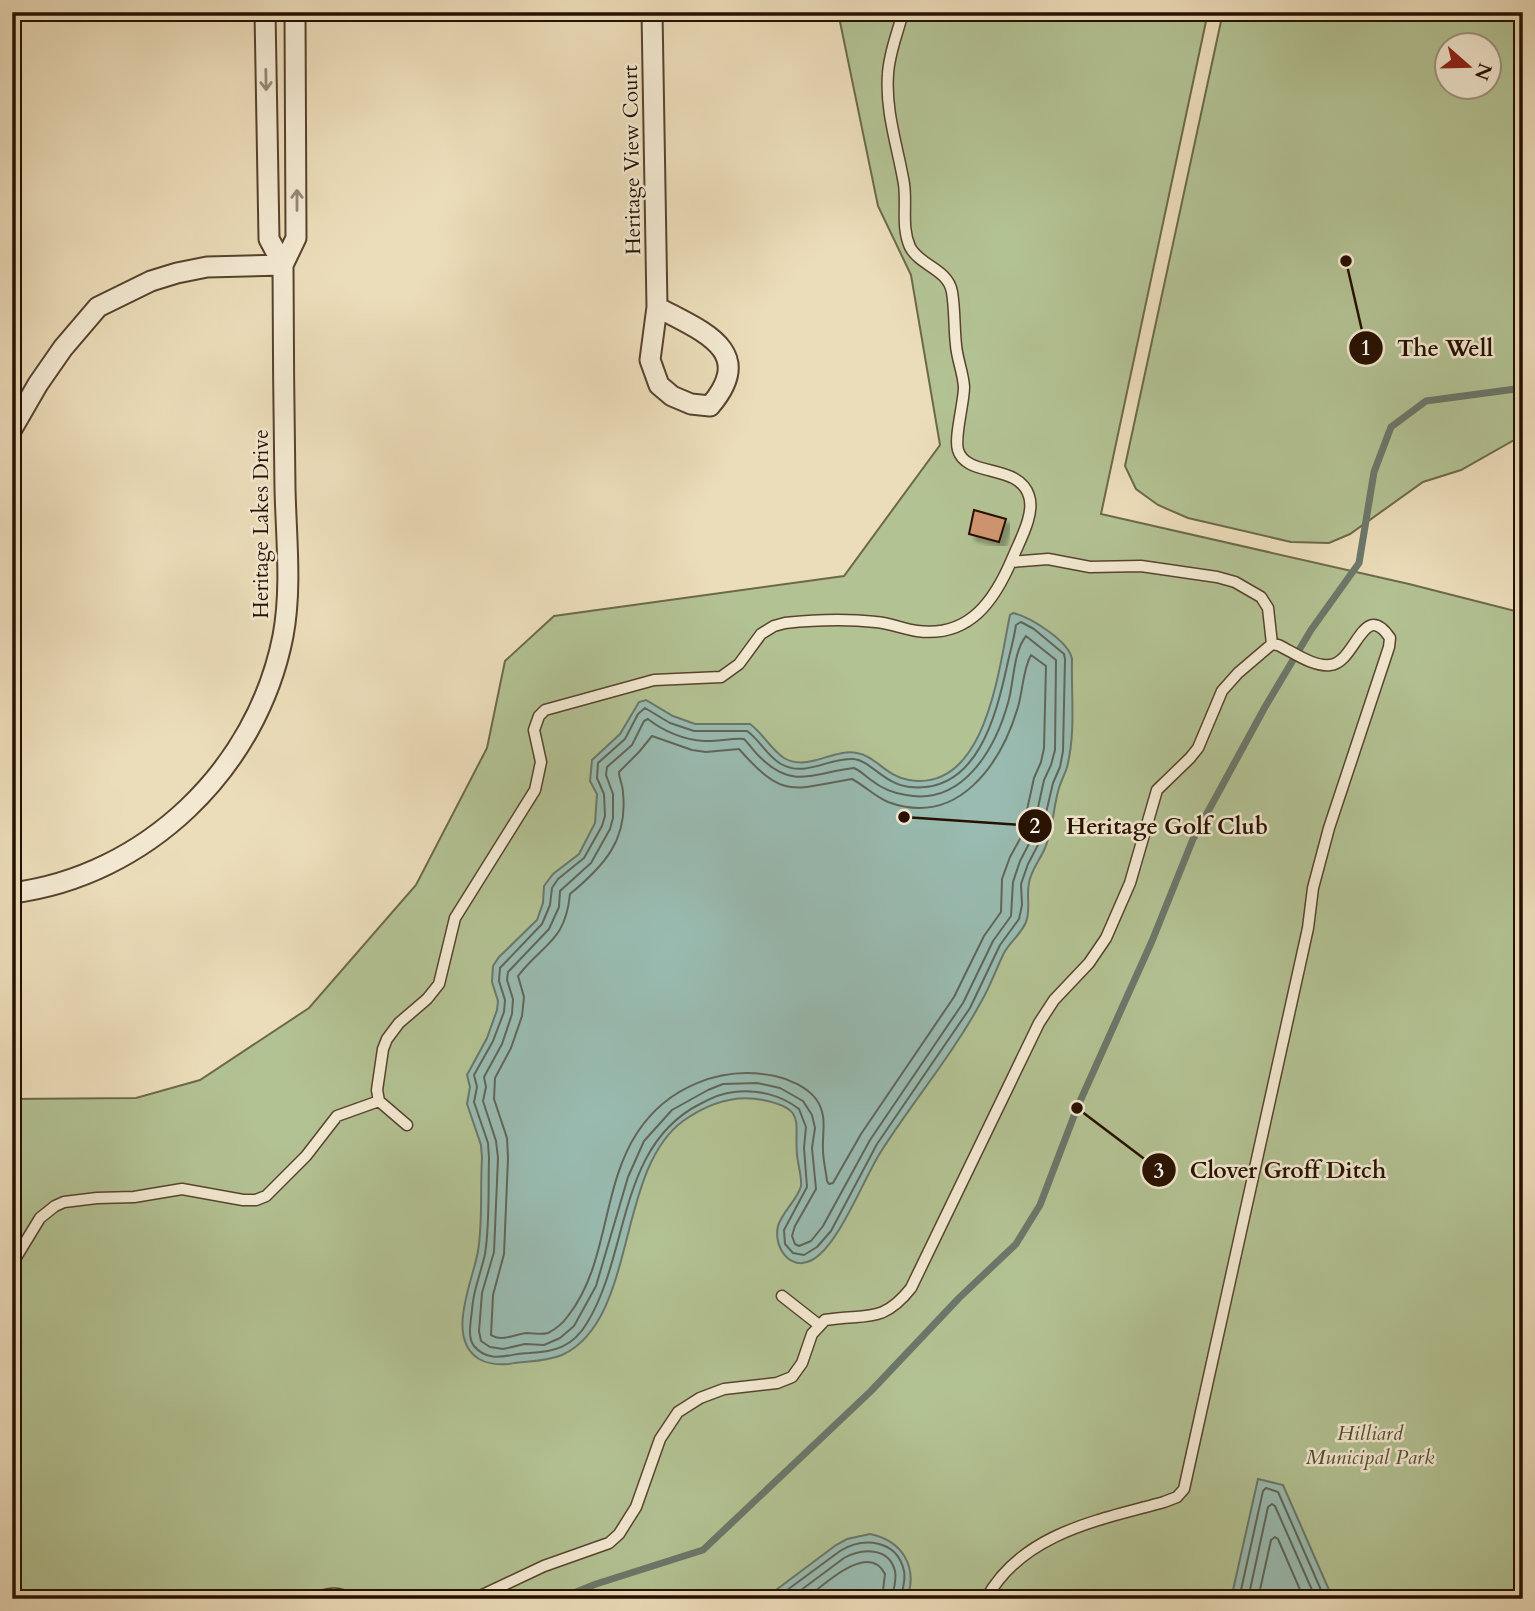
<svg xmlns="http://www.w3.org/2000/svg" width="1535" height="1611" font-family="Cardo,serif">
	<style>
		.green { fill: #b3c293; stroke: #6c694a; stroke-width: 2; fill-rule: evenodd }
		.water { fill: #99bbb1; stroke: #6b776a; stroke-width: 2 }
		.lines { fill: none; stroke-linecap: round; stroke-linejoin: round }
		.shore { stroke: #606658; stroke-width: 2 }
		.stream { stroke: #6b776a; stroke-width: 7 }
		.building { fill: #ce956f; stroke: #261000; stroke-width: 2; filter: url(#shadow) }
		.lane-casing { stroke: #58432e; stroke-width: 13 }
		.street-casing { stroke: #58432e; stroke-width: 23 }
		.lane { stroke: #f3e9d2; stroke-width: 10 }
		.street { stroke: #f3e9d2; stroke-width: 19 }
		.oneway { stroke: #978774 }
		.labels { text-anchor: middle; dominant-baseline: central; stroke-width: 5; stroke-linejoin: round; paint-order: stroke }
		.street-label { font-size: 21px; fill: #261000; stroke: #f3e9d2 }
		.park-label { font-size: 21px; font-style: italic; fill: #574e33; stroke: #f3e9d2 }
		.leader { fill: none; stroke: #261000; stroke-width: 2.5 }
		.callout-dot { fill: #261000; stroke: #f3e9d2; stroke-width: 2.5 }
		.mark-label { font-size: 21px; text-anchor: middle; font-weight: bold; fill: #fff }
		.callout-label { font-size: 23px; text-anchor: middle; font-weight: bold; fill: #261000; stroke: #f3e9d2; stroke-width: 5; stroke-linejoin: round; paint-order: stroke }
	</style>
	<defs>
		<filter id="shadow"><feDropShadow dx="6" dy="6" stdDeviation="2" flood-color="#0004"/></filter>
	</defs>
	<rect width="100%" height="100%" fill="#ecddba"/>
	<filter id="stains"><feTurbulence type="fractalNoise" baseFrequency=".00286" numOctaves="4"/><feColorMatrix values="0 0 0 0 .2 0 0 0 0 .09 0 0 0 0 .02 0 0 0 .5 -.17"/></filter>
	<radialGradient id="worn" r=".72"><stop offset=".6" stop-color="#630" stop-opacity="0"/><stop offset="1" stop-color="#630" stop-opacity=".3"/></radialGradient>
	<path class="green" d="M838 12H1208L1101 514 1409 584 1523 613V1599H12V1099L136 1098 200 1080 309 1008 416 885 487 748 505 661 554 616 844 576 940 445 911 275 878 206Z
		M1223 12H1523V435L1461 470 1423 482 1350 534 1329 543 1291 542 1188 518 1158 505 1136 489 1125 466ZM1448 46H1490V88H1448Z"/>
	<path class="water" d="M1013 613C1030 617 1069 641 1072 659 1071 694 1076 732 1067 767 1065 774 1061 781 1059 788 1053 808 1053 830 1045 848 1040 860 1031 870 1029 883 1026 896 1031 909 1026 922 1021 934 1010 942 1004 953 996 969 990 987 981 1002 953 1054 914 1100 882 1150 864 1177 839 1246 812 1260 790 1272 773 1247 778 1226 782 1212 798 1199 801 1186 802 1177 798 1165 797 1155 794 1122 807 1109 763 1100 734 1094 707 1104 683 1121 615 1171 638 1320 562 1355 545 1362 526 1361 509 1364 499 1365 488 1364 479 1359 445 1338 473 1281 478 1251 483 1221 480 1189 482 1158L481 1145 467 1104 470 1087 467 1075 487 1038 497 1010 498 1001 492 982 493 966 499 957 537 920 543 903 544 886 553 874 579 854 595 823 597 794 590 781 592 760 620 734 639 702 646 700 673 716 695 724H750C763 733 770 749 784 758 808 772 833 748 857 753 876 756 885 776 909 780 987 793 999 666 1010 615Z
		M1258 1479 1283 1485 1333 1599H1231Z
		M870 1534C903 1541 918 1567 907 1599H764L836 1545 847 1539Z"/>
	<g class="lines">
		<path class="shore" d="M1021 622 1034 629 1064 654 1065 659 1063 751 1060 767 1053 783 1039 843 1028 864 1021 884 1022 905 1019 919 1000 945 970 1008 877 1144 831 1231 817 1247 804 1255 793 1253 785 1244 784 1230 807 1187 804 1148 806 1127 799 1109C781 1095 757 1089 734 1092 722 1093 711 1098 700 1104 617 1146 630 1253 587 1323 573 1347 554 1352 529 1353 510 1353 490 1365 474 1346 467 1337 471 1321 472 1310 473 1290 481 1273 485 1254 490 1223 488 1189 489 1158L488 1143 474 1102 477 1087 474 1075 493 1041 504 1012 505 1000 499 981 500 968 542 924 550 905 552 888 558 879 584 858 602 826 605 816 604 794 597 778 598 763 625 739 638 714 645 708 670 723 694 731H747C760 740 767 756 781 764 806 778 829 757 854 759 871 761 885 785 910 787 977 794 996 716 1007 666 1010 652 1014 639 1016 625Z
			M1026 636 1056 660 1055 750 1051 765 1044 780 1031 840 1020 861 1013 882 1011 916 993 941 963 1003 870 1140 823 1226 811 1241 799 1246 795 1244 792 1236 795 1226 816 1189 812 1148 815 1128 812 1115 803 1101 780 1088 757 1083 723 1084 708 1090 672 1110 644 1141 628 1177 596 1286 574 1326 560 1338 544 1345 525 1344 503 1349 490 1347 481 1341 479 1331 482 1293 494 1252 498 1158 496 1141 483 1101 486 1087 484 1077 502 1044 512 1014 513 999 507 980 508 972 549 929 559 907 560 891 591 863 610 829 613 818V794L606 775 607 767 632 745 644 721 648 719C663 731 684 740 704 741 717 742 730 738 744 739 750 745 755 753 762 759 794 790 816 772 854 768 861 771 865 776 871 780 881 788 893 793 906 795 963 806 995 749 1008 703 1014 683 1013 652 1026 636Z
			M1031 655 1046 666 1044 748 1041 762 1034 778 1021 837 1010 857 1002 879 1001 912 984 936 954 997 861 1134 833 1183 829 1184 827 1181C826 1171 823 1160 823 1150 822 1131 828 1116 816 1099 807 1087 789 1079 775 1076 721 1065 667 1087 637 1133 601 1188 609 1264 568 1316 563 1323 556 1329 548 1333 541 1335 534 1333 527 1333 518 1334 509 1338 501 1338 495 1338 495 1337 491 1335L493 1295 504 1254 508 1158 507 1138 494 1099 495 1078 511 1048 522 1016 524 997 518 976C543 943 565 943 570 894 604 866 628 840 623 793 623 785 619 779 619 772L639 752 652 736 692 750 706 752 739 749C784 800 792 789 852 779 865 786 874 796 888 802 958 828 1001 764 1018 707 1023 690 1023 669 1031 655Z
			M775 1599 840 1551C863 1537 897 1539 904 1571 906 1580 902 1590 901 1599
			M789 1599 844 1558C862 1548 889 1547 895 1571 897 1580 893 1590 892 1599
			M806 1599C823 1585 869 1541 885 1574L882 1599
			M1239 1599 1263 1491 1266 1488 1278 1492 1325 1599
			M1248 1599 1268 1507 1272 1504 1275 1506 1316 1599
			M1258 1599 1271 1540 1275 1537 1278 1539 1304 1599"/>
		<path class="stream" d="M559 1599 596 1584 703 1550 871 1391 959 1298 1016 1244 1040 1205 1077 1108 1152 941 1193 839 1265 707 1311 630 1359 563 1374 472 1391 427 1426 401 1523 388"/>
	</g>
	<path class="building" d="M974 510 1006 519 999 542 969 534Z"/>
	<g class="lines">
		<defs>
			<path id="lane" d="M1011 562 1048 559 1090 567 1141 566 1217 577 1235 582 1261 597 1268 608 1272 644
				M407 1125 379 1101 377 1090 383 1049 387 1039 399 1023 427 999 439 984 455 918 535 790 541 762 534 730 539 716 545 710 654 680 721 677 739 664 761 634 774 626 785 623C814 620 847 619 876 622 890 623 903 629 917 631 970 638 995 600 1013 557 1020 540 1035 514 1029 496 1019 463 966 478 958 450 954 437 964 403 964 387 963 372 957 359 956 345 954 328 955 310 952 292 948 269 920 266 910 247 901 227 907 205 904 184 898 148 885 111 888 74 889 53 898 32 903 12
				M12 1264 40 1218 55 1206 64 1202 97 1198 134 1197 182 1189 243 1200H256L266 1196 306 1156 337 1116 379 1101
				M782 1296 819 1325
				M317 1599C329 1591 340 1593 353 1599
				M474 1599 544 1566 609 1543 619 1534 636 1507 660 1439 678 1412 700 1398 724 1389 777 1383 792 1377 802 1363 812 1334 825 1320C865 1313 882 1325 911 1288L1039 1023 1054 1000 1089 963 1106 938 1130 883 1157 790 1190 758 1198 748 1222 691 1238 673 1272 644 1278 645C1293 652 1313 667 1330 665 1356 663 1363 598 1390 638L1389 647 1329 828 1313 888 1308 928 1184 1489 1177 1497 1164 1502C1099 1520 1022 1533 986 1599"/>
			<path id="street" d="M265 12 269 239 283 265
				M652 12 657 307 650 360 659 385 672 396 691 404 710 406C758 350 701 331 657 307
				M12 429 38 384 63 348 98 307 151 281 177 273 207 267 283 265
				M12 893C146 876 257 769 283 636 292 588 286 537 285 488 284 414 283 339 283 265L296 238 295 12"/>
		</defs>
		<use href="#lane" class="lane-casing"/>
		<use href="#street" class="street-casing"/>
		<use href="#lane" class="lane"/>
		<use href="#street" class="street"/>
	</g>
	<defs><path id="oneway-shaft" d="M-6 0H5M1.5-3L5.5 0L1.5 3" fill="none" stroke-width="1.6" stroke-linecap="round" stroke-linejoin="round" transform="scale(1.75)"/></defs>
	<g class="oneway">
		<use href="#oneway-shaft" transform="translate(266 80) rotate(89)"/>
		<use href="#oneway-shaft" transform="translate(297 200) rotate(-90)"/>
	</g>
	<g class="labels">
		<g class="street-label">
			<text transform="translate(632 160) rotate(-91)">Heritage View Court</text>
			<text transform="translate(261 524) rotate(-90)">Heritage Lakes Drive</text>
		</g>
		<g class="park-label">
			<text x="1370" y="1433">Hilliard<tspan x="1370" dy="24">Municipal Park</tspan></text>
		</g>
	</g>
	<path class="leader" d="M1346 261L1366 348M904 817L1035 826M1077 1108L1159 1170"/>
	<g class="callout-dot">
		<circle cx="1346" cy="261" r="7"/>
		<circle cx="904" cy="817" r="7"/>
		<circle cx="1077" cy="1108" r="7"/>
		<circle cx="1366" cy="348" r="18"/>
		<circle cx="1035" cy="826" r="18"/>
		<circle cx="1159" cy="1170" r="18"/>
	</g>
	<g class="mark-label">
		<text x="1366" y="355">1</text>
		<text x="1035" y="833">2</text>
		<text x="1159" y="1178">3</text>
	</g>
	<g class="callout-label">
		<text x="1445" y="356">The Well</text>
		<text x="1167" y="834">Heritage Golf Club</text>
		<text x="1288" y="1178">Clover Groff Ditch</text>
	</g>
	<rect width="1535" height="1611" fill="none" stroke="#ecddba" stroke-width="42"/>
	<rect x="14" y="14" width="1507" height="1583" fill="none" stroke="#261000" stroke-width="3.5"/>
	<rect x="21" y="21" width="1493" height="1569" fill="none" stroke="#261000" stroke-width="2"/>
	<g transform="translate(1468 66) rotate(110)"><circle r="33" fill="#f3e9d2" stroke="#a1927e" stroke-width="2"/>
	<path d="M0-5L12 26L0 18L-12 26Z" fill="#8f2418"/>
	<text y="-10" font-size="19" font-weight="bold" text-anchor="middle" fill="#261000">N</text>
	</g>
	<rect width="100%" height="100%" filter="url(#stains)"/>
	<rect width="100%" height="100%" fill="url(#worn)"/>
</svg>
